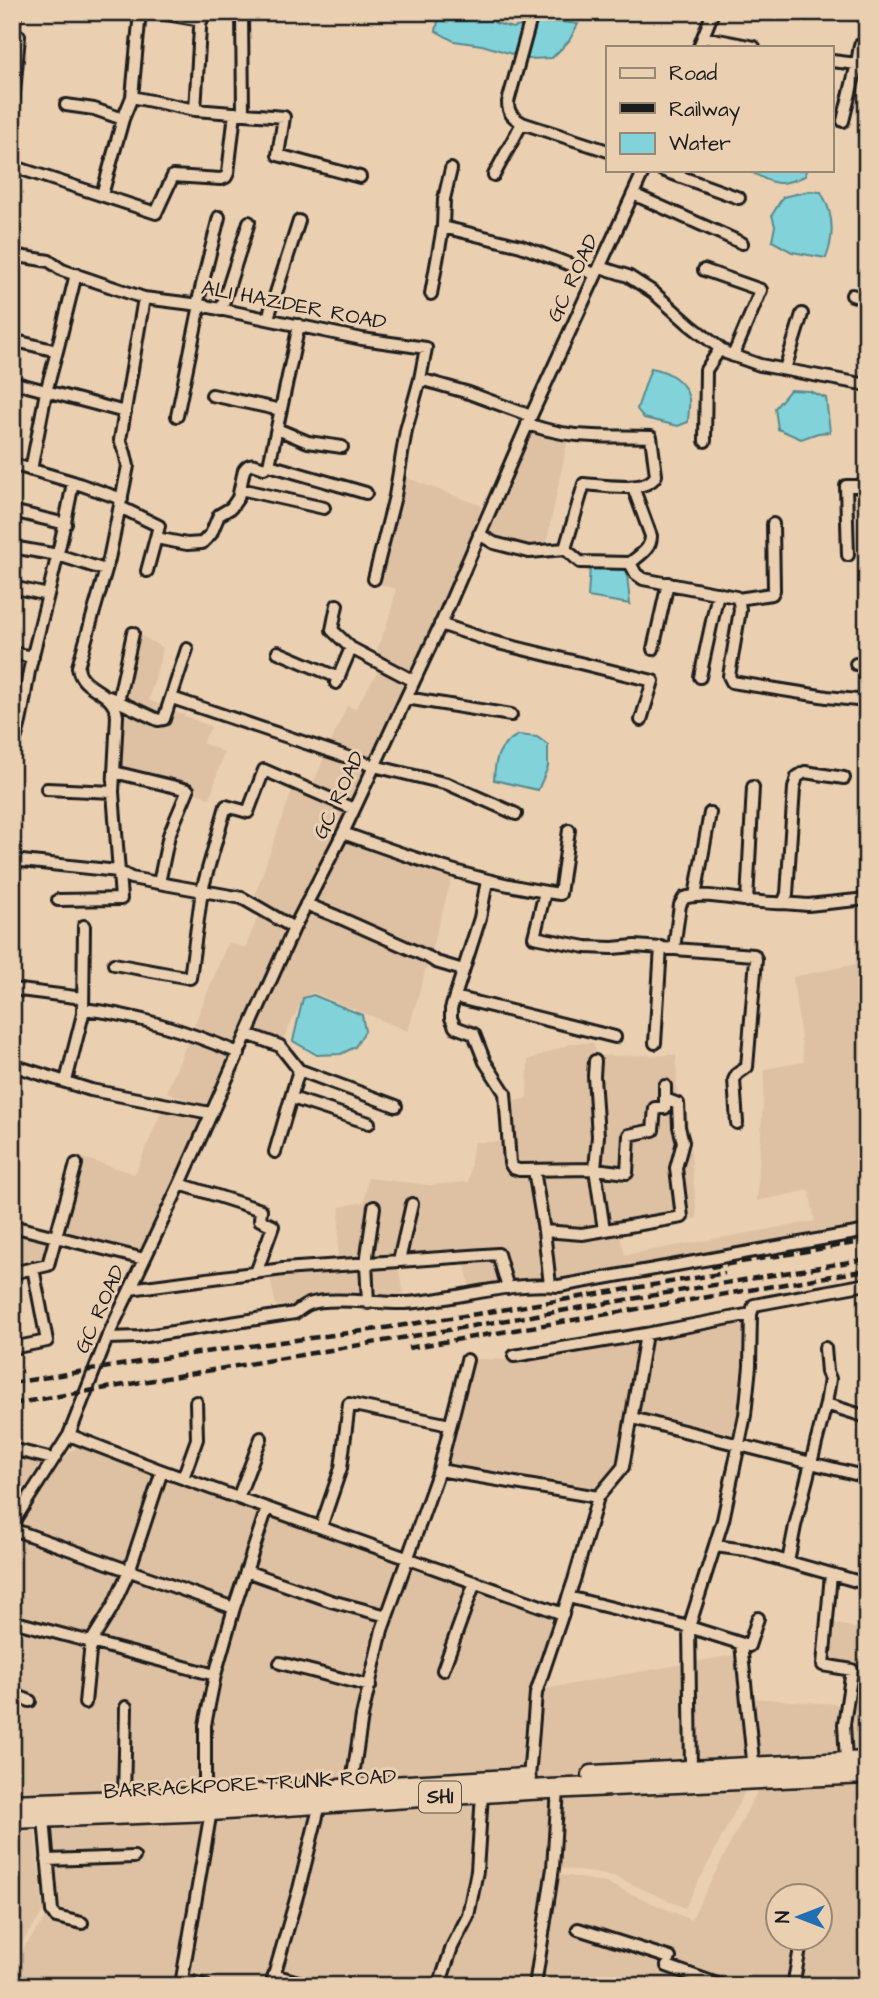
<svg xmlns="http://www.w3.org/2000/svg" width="879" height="1998" font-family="'Architects Daughter',sans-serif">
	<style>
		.built { fill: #dec0a3; fill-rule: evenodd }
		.water { fill: #82d3d9; stroke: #598a8d; stroke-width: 2 }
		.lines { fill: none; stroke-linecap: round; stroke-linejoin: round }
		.minor-casing { stroke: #1c1c1c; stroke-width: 16 }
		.primary-casing { stroke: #1c1c1c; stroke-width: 23 }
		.minor { stroke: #eacfb1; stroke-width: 10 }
		.primary { stroke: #eacfb1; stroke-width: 18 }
		.rail { stroke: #1c1c1c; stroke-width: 4.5; stroke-dasharray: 10 5; stroke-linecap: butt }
		.labels { text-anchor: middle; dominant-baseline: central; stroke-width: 6; stroke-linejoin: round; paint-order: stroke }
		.shield { fill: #eacfb1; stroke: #5a5249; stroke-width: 2 }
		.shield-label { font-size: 19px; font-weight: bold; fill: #1c1c1c }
		.street-label { font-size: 21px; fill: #1c1c1c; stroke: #eacfb1 }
	</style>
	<rect width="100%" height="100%" fill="#eacfb1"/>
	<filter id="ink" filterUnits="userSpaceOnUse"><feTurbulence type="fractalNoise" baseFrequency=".0143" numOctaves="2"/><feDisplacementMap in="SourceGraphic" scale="14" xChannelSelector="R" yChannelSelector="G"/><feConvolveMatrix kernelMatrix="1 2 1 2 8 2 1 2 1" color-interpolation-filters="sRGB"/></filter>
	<g filter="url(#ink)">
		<path class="built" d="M532 431 568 438 546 545 528 549 508 544 486 534Z
			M402 476 482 506 440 615 340 828 292 922 253 900 296 780 312 786 347 706 355 709 380 668 372 664 391 613 396 589 375 583Z
			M136 633 163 648 149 700 211 727 202 743 224 752 210 798 137 771 115 767 127 674Z
			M345 838 452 878 408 1031 312 992 303 998 280 1046 252 1034 298 929Z
			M260 912 288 927 207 1108 167 1092 228 942 245 948Z
			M867 962V1228L557 1281 552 1265 542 1164H519L512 1119V1102L527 1098 528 1060 573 1043H593L597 1056 676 1055 677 1094 686 1102 697 1218 619 1233 625 1255 815 1221 809 1190 757 1201 765 1069 804 1062 793 977Z
			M165 1103 202 1118 143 1253 62 1232 80 1157 135 1174Z
			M474 1142H506L507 1170 535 1173 545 1280 470 1289 462 1250 395 1256 405 1296 372 1299H305L291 1307 276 1306 270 1277 337 1269 340 1207 364 1202 368 1178 429 1185 468 1182Z
			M12 1230 53 1237 46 1262 12 1270Z
			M747 1319 741 1411 736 1438 628 1414 618 1467 595 1494 444 1467 470 1359 515 1360Z
			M79 1445 263 1511 198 1722 202 1802 12 1807V1534L56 1464Z
			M12 1453 46 1462 12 1512Z
			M268 1514 401 1561 370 1665 344 1796 210 1801 208 1723Z
			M408 1565 554 1615 530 1708 524 1784 354 1797 363 1731 381 1644Z
			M829 1622 867 1631V1768L758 1775 751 1698 848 1705 854 1668 826 1664Z
			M739 1654 749 1784 685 1908 614 1876 553 1867V1873L606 1883 691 1920 761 1784 867 1778V1986H12V1964L51 1910 44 1822 559 1784H531L539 1690ZM778 1896H820V1938H778Z
			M34 1819 43 1912 12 1956V1821Z"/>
		<path class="water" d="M440 12H490L495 23 513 28 545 20 578 24 569 41 552 58 529 59 482 45 454 41 436 31Z
			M751 170H806L805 176C779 187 776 185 751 172Z
			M809 191 821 192C834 214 835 235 826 258L792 252 772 241 775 226 772 215 783 197Z
			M651 368C668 371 685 380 689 399 690 406 688 415 688 422L678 426 644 418 637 409Z
			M790 390 809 391 826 398 830 432 818 433 801 439 778 429 775 408Z
			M626 565 630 604 588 597 590 566Z
			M518 735 537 737 548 745V767L538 790 494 780C495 758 498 746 518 735Z
			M313 995 362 1015 365 1031 355 1047 341 1054 317 1055 293 1041 303 998Z"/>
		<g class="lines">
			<defs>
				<path id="minor" d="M155 12 202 20
					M242 12 243 114
					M531 18 508 102C508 114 513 117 522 123L608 151
					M703 37 754 47
					M699 47 713 12
					M832 61 857 64
					M132 97 195 110 284 117 278 155 360 177
					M66 105 94 109 123 119
					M195 110 201 12
					M12 116 19 36 13 33 15 12
					M843 121 857 64 860 45 867 46
					M12 166 156 213 173 176 221 179 226 177 228 173 235 113
					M662 170 739 198
					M494 175 522 123
					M633 194 742 243
					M102 195 123 119 132 97 140 12
					M443 227 521 246 595 274
					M12 255 49 261 62 270 144 298 200 305 362 339 426 348 420 379 469 393 531 416
					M600 267 628 276 653 292 690 325 726 353 760 365 867 385
					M704 270 761 290 733 356
					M431 294 443 227 444 199 451 169
					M852 295 867 300
					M197 305 219 217
					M221 310 249 222
					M268 318 299 221
					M12 340 57 351 46 392 31 470
					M57 351 76 274
					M785 369 802 314
					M12 382 125 412
					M212 395 281 410
					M177 416 200 305
					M527 424C548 431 572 436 594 436 613 437 632 436 651 437L656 475C648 494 601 485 584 484L565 549
					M277 429 308 442 342 447
					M705 441 706 370 720 349
					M12 464 73 482 122 499
					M269 465 366 493
					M240 489 324 508
					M120 507 159 526 147 571
					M12 511 66 524
					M479 534 494 543 529 552 565 549 580 562 630 563 636 574 643 579 736 597 739 602 740 610 729 676 732 682 827 697 867 701
					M156 538 187 544 202 543 211 534 219 515 231 508 238 498 244 470C250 461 256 465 264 468L269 465 299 325
					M12 547 58 555 105 570
					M848 555 846 486H867
					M630 563C640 555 651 549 651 536L633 487
					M374 579 395 496 406 430 420 379
					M12 587 48 595
					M738 599 772 594 774 590 773 524
					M337 605 332 630 351 648 414 681
					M440 624 494 642 653 681 641 720
					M653 649 668 583
					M278 652 339 678
					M12 653 33 657
					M856 664H867
					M700 677 718 593
					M336 683 351 648
					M109 697 158 720 164 719 187 649
					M172 698 374 766 448 784 516 814
					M406 698 511 715
					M118 702 133 633
					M12 746C22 727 25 689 30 667 45 605 62 544 73 482
					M114 772 188 790 169 835 159 883
					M47 789 113 792
					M343 833C416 859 483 884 560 894L569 830
					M12 860 118 871 131 878 242 898 294 928
					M487 881 480 918 451 1009V1018L455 1027 474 1034 485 1062 505 1093 510 1163 513 1168 519 1170 595 1169 627 1173 629 1135 653 1130 655 1108H665V1086
					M545 892 534 937 586 947 612 948 635 946 754 955 756 959 747 1067 737 1074 734 1080 737 1123
					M695 896 710 813
					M58 900 121 899 113 792 117 716C113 688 81 692 78 667L109 559 128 466 125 453 120 440 144 298
					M747 901 753 787
					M783 903 808 905 867 899
					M306 904 338 917 428 957 436 962 463 970
					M674 948 680 905 684 898C705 890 756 905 783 903L787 894 794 788 797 777 805 772 844 778
					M114 964 190 978 202 890 226 806 248 812 264 770 354 809
					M12 989 83 998
					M455 997 615 1037
					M83 1009C138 1015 188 1032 239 1053
					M247 1034 280 1046 299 1070 396 1106
					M655 1043 661 947
					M595 1061 594 1076 598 1136 595 1169 604 1230
					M12 1065 91 1090 210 1113
					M66 1081 83 1014 84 926
					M292 1098 369 1123
					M275 1152 299 1070
					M534 1170 544 1231 550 1285
					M180 1184 261 1210 260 1220 273 1226 256 1273
					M12 1226 144 1259
					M544 1231 582 1234 682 1217 676 1168 683 1142 679 1127 678 1104 665 1099
					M399 1261 498 1254 508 1288
					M12 1273 48 1265 76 1164
					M130 1289 283 1269 399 1261 412 1204
					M368 1303 366 1263 374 1207
					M751 1314 754 1305 867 1284
					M107 1338 140 1337 295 1313C299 1310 304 1306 309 1304 330 1296 379 1304 405 1303 456 1300 508 1281 559 1286L867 1231
					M12 1348 47 1341 33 1268
					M514 1356 646 1334 751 1314 750 1366 745 1415 723 1520 689 1627 691 1770
					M826 1404 867 1417
					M632 1418 867 1477
					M69 1435 157 1469 563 1614
					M12 1449 53 1459
					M439 1470 598 1497
					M183 1478 197 1439 196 1402
					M238 1498 261 1438
					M867 1498 864 1508 867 1512
					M12 1524 69 1435 107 1338 180 1184 294 928 343 833 443 619 531 416 644 170
					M321 1527 341 1468 349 1404 450 1425
					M12 1529 234 1608
					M715 1546 746 1550 867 1584
					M788 1562 795 1526 826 1404 830 1379 827 1372 825 1348
					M246 1571 331 1601 387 1616
					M831 1574 823 1665 852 1670 844 1724 846 1762
					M568 1597 689 1627 749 1646 758 1618
					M12 1621 215 1675
					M741 1644 754 1770
					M280 1663 370 1686
					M443 1670 475 1582
					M12 1694 30 1701
					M85 1703 91 1642 112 1608 129 1571 162 1471
					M529 1778 536 1693 574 1580 598 1497 623 1467 646 1334
					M351 1789 362 1716 382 1630 439 1470 467 1360
					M205 1797V1725L215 1675 234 1608 267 1508
					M124 1799 126 1707
					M44 1818 52 1911 56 1917 82 1923
					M47 1860 134 1857
					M578 1929 670 1958
					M667 1966 723 1986
					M274 1975 312 1986
					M206 1986 182 1979 211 1811
					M271 1986 299 1889 320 1804
					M439 1986 452 1947 468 1916 477 1871 482 1794
					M535 1986 553 1868 558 1789
					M793 1986 802 1938"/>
				<path id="primary" d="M592 1775 867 1761
					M12 1804 205 1797 526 1778
					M12 1819 211 1811 528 1790 867 1774"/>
			</defs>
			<use href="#minor" class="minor-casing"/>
			<use href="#primary" class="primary-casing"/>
			<use href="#minor" class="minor"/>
			<use href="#primary" class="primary"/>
			<path class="rail" d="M711 1267 867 1241
				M408 1348 867 1270
				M12 1383 175 1356 378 1329 477 1314 725 1273
				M12 1404 867 1259"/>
		</g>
	</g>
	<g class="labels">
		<rect class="shield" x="419" y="1781.5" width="42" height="31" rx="5"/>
		<g class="shield-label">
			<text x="440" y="1797">SH1</text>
		</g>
		<g class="street-label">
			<text transform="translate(573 278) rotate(-65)">GC ROAD</text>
			<text transform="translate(294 305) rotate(11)">ALI HAZDER ROAD</text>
			<text transform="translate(339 795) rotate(-65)">GC ROAD</text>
			<text transform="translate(100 1309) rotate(-66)">GC ROAD</text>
			<text transform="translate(250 1784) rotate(-3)">BARRACKPORE TRUNK ROAD</text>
		</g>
	</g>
	<rect width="879" height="1998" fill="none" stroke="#eacfb1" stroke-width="42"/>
	<rect x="21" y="21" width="837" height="1956" fill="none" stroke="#1c1c1c" stroke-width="2.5" filter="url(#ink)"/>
	<rect x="606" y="46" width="228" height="126" fill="#eacfb1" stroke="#988775" stroke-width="2"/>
	<rect x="620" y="68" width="35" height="10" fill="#eacfb1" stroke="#988775" stroke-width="2"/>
	<text x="669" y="80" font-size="21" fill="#1c1c1c">Road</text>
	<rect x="620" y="103" width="35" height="10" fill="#1c1c1c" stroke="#988775" stroke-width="2"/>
	<text x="669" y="116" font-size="21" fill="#1c1c1c">Railway</text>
	<rect x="620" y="133" width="35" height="21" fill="#82d3d9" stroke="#988775" stroke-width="2"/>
	<text x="669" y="150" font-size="21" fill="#1c1c1c">Water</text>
	<g transform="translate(799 1917) rotate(270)"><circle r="33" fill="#eacfb1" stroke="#988775" stroke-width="2"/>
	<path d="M0-5L12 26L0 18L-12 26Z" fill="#1f6fb2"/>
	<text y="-10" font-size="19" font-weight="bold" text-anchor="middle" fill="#1c1c1c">N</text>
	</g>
</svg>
